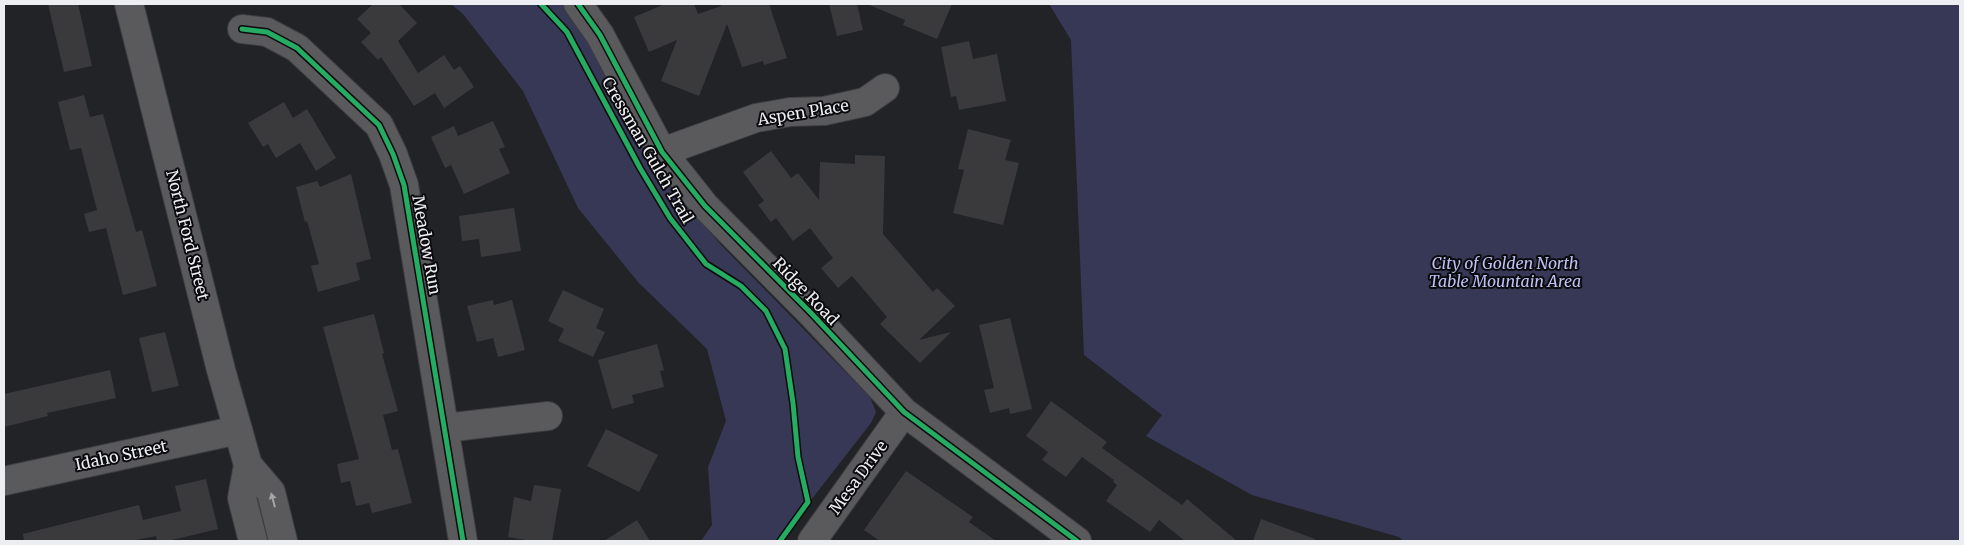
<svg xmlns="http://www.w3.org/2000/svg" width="1964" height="545" font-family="Merriweather,serif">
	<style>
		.green { fill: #373856 }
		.building { fill: #3a3a3d }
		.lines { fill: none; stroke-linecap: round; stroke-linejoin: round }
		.minor-casing { stroke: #3d3e40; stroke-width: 30 }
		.tertiary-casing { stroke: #3d3e40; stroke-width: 30 }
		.minor { stroke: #5a5a5d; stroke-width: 28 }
		.tertiary { stroke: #5a5a5d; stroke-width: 28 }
		.cycleway-casing { stroke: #0b0b0e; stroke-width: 8 }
		.cycleway { stroke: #26ab63; stroke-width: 5 }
		.oneway { fill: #a4a4a7 }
		.labels { text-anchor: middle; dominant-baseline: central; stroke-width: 4; stroke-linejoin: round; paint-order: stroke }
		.street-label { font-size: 16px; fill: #edeef1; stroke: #0b0b0e }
		.park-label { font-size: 16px; font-style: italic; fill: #bdc1f5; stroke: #0b0b0e }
	</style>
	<rect width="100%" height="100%" fill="#222326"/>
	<path class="green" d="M451 4H565L591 46 662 177 722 246 870 397 876 412 871 423 779 541H701L712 525 708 467 726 421 707 349 638 282 578 208 523 91 463 14Z
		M1049 4H1960V541H1403L1399 537 1252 495 1146 436 1162 415 1084 355 1071 40Z"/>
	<path class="building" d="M48 4H78L92 66 64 72Z
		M373 4H399L417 23 398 41 418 73 444 55 454 70 460 66 474 87 444 108 435 93 414 106 381 57 378 60 361 42 371 33 357 19Z
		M665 4H694L698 14 721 6 720 4H769L787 58 764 65 763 61 742 67 727 24 699 96 661 81 677 40 649 52 634 17Z
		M829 4H857L863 30 837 36Z
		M867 4H952L937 39 903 25 905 20Z
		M969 41 973 59 997 54 1006 101 959 110 956 96 951 97 941 47Z
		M84 95 90 117 103 114 136 232 142 230 157 286 123 295 106 228 89 232 84 214 97 210 81 148 70 150 58 102Z
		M284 102 293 118 307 109 336 158 316 171 300 143 276 158 268 144 263 147 248 123Z
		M493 121 505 147 499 149 510 173 464 194 451 165 445 168 431 137 454 126 458 136Z
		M968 129 1011 140 1005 160 1019 163 1003 225 953 213 964 170 958 169Z
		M771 151 791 178 798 173 819 200 820 162 855 164V155L885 156 883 234 933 292 937 288 955 306 919 340 951 332 920 363 880 324 887 317 852 276 838 288 821 268 833 258 810 228 793 241 776 218 771 222 758 205 764 201 743 172Z
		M351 174 371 259 356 263 360 280 318 292 311 266 319 264 307 221 305 222 296 187 317 181 320 187Z
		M514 208 521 251 481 257 479 239 462 241 459 216Z
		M563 290 604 309 596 328 605 332 593 357 558 341 564 329 548 321Z
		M493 300 494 305 512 300 525 350 498 357 493 338 477 342 467 306Z
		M374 314 384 353 382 354 398 411 383 415 392 450 398 449 412 503 372 513 369 503 356 506 350 481 341 483 337 464 359 459 323 327Z
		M1010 318 1032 409 1010 414 1009 408 990 413 984 390 994 388 979 325Z
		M165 332 179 386 152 392 139 338Z
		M657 344 664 370 660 371 664 387 632 395 634 403 612 409 598 360Z
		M110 370 116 398 47 413 48 416 4 427V394Z
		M1051 401 1107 442 1102 448 1182 505 1187 499 1237 541H1185L1159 520 1150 532 1106 501 1117 485 1113 482 1114 480 1082 457 1066 477 1042 460 1048 452 1026 436Z
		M606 429 658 455 639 492 587 466Z
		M906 471 973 517 969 522 996 541H880L864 530Z
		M206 479 218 529 168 541H157L156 536 131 541H24L23 534 139 505 143 520 181 511 175 486Z
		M534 485 561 489 552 541H531L508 537 514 497 531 501Z
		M1261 519 1315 539 1314 541H1253Z
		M637 520 650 541H604Z"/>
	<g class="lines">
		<defs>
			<path id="minor" d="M578 4 600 35 662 152 705 206 811 313 904 412 1077 541
				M242 29 267 32 297 48 379 125 393 154 404 185 463 541
				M662 152 756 118 790 112 824 111 865 102 885 88
				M445 428 548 416
				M4 481 238 430
				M812 541 904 412"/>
			<path id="tertiary" d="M129 4 221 370 248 465 242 498 253 541
				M248 465 271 492 283 541"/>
		</defs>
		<use href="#minor" class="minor-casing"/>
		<use href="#tertiary" class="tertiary-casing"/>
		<use href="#minor" class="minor"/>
		<use href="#tertiary" class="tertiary"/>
		<defs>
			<path id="cycleway" d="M541 4 567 32 640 168 670 218 706 264 741 286 766 311 785 349 793 403 798 457 808 502 780 541
				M578 4 600 35 662 152 705 206 811 313 904 412 1077 541
				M242 29 267 32 297 48 379 125 393 154 404 185 463 541"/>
		</defs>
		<use href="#cycleway" class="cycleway-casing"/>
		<use href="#cycleway" class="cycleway"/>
	</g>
	<defs><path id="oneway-solid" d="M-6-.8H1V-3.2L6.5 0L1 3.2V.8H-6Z" transform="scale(1.25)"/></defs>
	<use class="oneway" href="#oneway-solid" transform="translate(273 500) rotate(-105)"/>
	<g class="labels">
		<g class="street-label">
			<text transform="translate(803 112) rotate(-9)">Aspen Place</text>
			<text transform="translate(648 150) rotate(60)">Cressman Gulch Trail</text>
			<text transform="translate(188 235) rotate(76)">North Ford Street</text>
			<text transform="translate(427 245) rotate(80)">Meadow Run</text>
			<text transform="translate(806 291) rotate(46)">Ridge Road</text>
			<text transform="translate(121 455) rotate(-12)">Idaho Street</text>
			<text transform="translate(858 477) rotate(-54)">Mesa Drive</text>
		</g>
		<g class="park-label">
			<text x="1505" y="263">City of Golden North<tspan x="1505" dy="18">Table Mountain Area</tspan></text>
		</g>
	</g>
	<rect width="1964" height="545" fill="none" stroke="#edeef1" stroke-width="10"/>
</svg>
